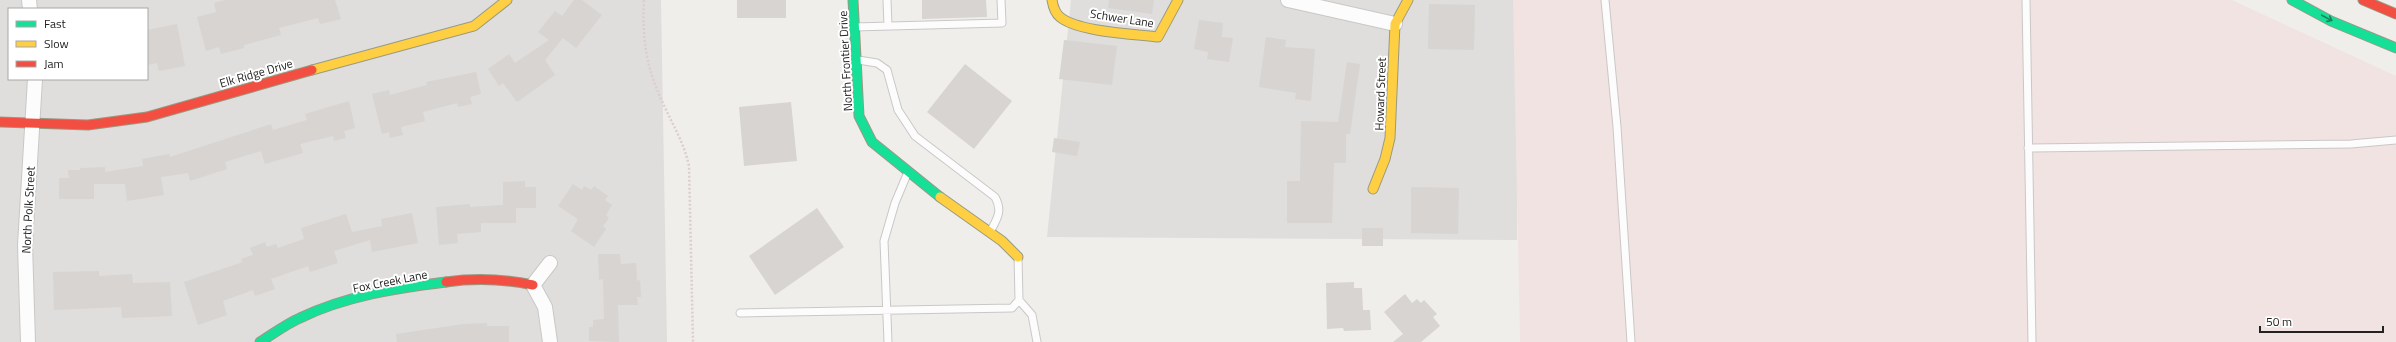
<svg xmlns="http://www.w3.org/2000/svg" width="2396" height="342" font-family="'Titillium Web',sans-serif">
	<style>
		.residential { fill: #dfdedc; fill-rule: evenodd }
		.commercial { fill: #f1e3e1 }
		.building { fill: #d7d4d2 }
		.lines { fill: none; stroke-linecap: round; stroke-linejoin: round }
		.lane-casing { stroke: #c9c8c7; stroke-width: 9 }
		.street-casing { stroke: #c9c8c7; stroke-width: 16 }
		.fast-casing { stroke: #999a82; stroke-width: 11 }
		.slow-casing { stroke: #999a82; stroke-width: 11 }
		.jam-casing { stroke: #999a82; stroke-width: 11 }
		.path { stroke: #dccecd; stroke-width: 2.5; stroke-dasharray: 2 2; stroke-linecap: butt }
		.lane { stroke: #fdfcfc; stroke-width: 7 }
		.street { stroke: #fdfcfc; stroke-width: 14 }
		.fast { stroke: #16e098; stroke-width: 9 }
		.slow { stroke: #ffcf43; stroke-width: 9 }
		.jam { stroke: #f24e42; stroke-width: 9 }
		.oneway { stroke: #1c815d }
		.labels { text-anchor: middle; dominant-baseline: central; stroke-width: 4; stroke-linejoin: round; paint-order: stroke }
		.street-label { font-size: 12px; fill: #222; stroke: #fff }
	</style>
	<rect width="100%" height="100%" fill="#f0eeeb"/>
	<path class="residential" d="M0 0H661L667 342H0ZM9 9H147V79H9Z
		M1071 0H1518L1517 240 1047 237Z"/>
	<path class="commercial" d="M1513 0H2232L2396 76V342H1520Z"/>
	<path class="building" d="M225 0H335L341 19 320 24 318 18 279 28 281 35 244 45V48L221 54 219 47 206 51 197 17 216 12 214 3Z
		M574 0H582L602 15 576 48 563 38 545 60 555 75 517 102 503 83 499 86 488 69 509 54 515 63 549 40 538 32 555 11 562 16Z
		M737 0H786V18H737Z
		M922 0H986L987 17 922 19Z
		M1109 0H1154L1152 14 1108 8Z
		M1429 4 1475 5 1474 50 1428 49Z
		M1199 20 1223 23 1222 37 1233 38 1229 62 1207 59 1208 52 1194 49Z
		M177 24 185 66 159 71 157 63 147 65V30Z
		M1266 37 1286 40 1285 47 1315 49 1311 101 1295 99 1296 93 1259 87Z
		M1064 40 1117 46 1112 85 1059 79Z
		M1347 62 1360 64 1350 134H1346V163H1334L1332 223H1287V181H1300L1301 121 1338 122Z
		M965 64 1012 101 974 149 927 112Z
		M476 72 481 94 470 97 472 104 458 107 457 103 423 112 425 121 401 127 403 135 390 138 389 132 382 134 372 94 389 90 390 95 427 85 426 82Z
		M349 101 355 128 344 131 346 138 334 141 333 136 300 144 303 153 265 164 261 151 225 162 227 169 190 181 188 173 161 177 164 195 127 201 125 184H94V199H59V178H69L68 170H80V168L105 167V172L143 166 142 159 169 154 170 157 271 124 273 130 307 120 305 114Z
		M791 102 797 161 744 166 739 107Z
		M1054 138 1080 142 1077 156 1052 152Z
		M525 181V187H536V208H516V223H481V232L457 234 458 243 439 245 436 207 470 204V207L503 205V182Z
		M573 184 582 190 584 186 591 190 594 186 608 196 605 200 612 205 606 215 609 218 603 226 606 229 594 247 571 231 578 219 558 206Z
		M1411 187 1459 188 1458 234 1411 233Z
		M817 208 844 247 775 295 749 256Z
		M412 213 418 243 372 252 370 240 334 251 338 263 310 272 308 266 271 279 275 289 255 296 253 290 223 301 227 315 198 325 184 282 243 262 241 259 253 255 250 248 265 242 267 247 276 244 278 248 304 239 301 228 346 214 352 232 382 226 381 219Z
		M1362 228H1383V246H1362Z
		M598 254H620L621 264 636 263 637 281 640 280 641 297H637L638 305H618L619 342 589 341V327H593V320L604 319 603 279 599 280Z
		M99 271V276L132 274 133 283 170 282 172 316 122 318 121 307 54 310 53 272Z
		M1354 282V288H1362L1363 310H1370L1371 330 1344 331 1343 328 1327 329 1326 283Z
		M1405 294 1412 303 1417 299 1421 303 1424 300 1437 314 1433 317 1440 326 1421 342H1393L1403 334 1384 312Z
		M487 323V326H509V342H397L396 334 464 324Z"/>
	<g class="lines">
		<defs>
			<path id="lane" d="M887 0 888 26
				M1605 0 1617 127 1631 342
				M2026 0 2032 342
				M854 27 1002 23 1001 0
				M858 60 877 63 887 70 898 110 915 136 995 197C1003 211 997 219 990 232
				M2028 148 2351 144 2396 140
				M1019 300 1032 315 1037 342
				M740 313 1012 308 1019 300 1018 257
				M888 342 884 241 895 203 908 172"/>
			<path id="street" d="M29 0 30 9
				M1288 0 1395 24
				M28 342 25 245 35 79
				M550 342 545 307 533 285 550 263"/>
			<path id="fast" d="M853 0 859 116 872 142 940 197
				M2292 0 2331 21 2396 48
				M260 342C273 334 286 324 300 318 345 296 397 288 446 282"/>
			<path id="slow" d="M1052 0C1053 6 1055 13 1060 17 1078 32 1134 34 1158 37L1178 0
				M312 70 474 26 507 0
				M1373 189 1385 159 1390 138 1395 24 1408 0
				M940 197 1002 241 1018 257"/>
			<path id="jam" d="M2363 0 2396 14
				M0 122 88 125 147 117 312 70
				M446 282C475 278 504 279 533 285"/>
		</defs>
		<use href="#lane" class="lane-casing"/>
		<use href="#street" class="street-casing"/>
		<use href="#fast" class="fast-casing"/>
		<use href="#slow" class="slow-casing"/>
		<use href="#jam" class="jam-casing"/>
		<path class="path" d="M644 0C642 38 646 67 662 101 672 124 684 142 689 166L693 342"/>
		<use href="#lane" class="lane"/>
		<use href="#street" class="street"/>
		<use href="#fast" class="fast"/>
		<use href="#slow" class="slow"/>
		<use href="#jam" class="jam"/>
	</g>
	<defs><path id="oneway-shaft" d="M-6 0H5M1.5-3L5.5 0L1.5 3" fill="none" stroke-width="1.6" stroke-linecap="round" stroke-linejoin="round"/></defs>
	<use class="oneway" href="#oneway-shaft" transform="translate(2327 18) rotate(28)"/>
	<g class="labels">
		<g class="street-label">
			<text transform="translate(1122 18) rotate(9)">Schwer Lane</text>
			<text transform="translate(845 61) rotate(-93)">North Frontier Drive</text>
			<text transform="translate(256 73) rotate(-16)">Elk Ridge Drive</text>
			<text transform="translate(1380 94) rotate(-88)">Howard Street</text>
			<text transform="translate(28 210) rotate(-87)">North Polk Street</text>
			<text transform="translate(390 281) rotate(-11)">Fox Creek Lane</text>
		</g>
	</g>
	<rect x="8" y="8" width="140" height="72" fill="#ffffff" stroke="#a7a7a7"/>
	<rect x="16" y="21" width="20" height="6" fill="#16e098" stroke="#a7a7a7"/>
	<text x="44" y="28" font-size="12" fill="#222222">Fast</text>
	<rect x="16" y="41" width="20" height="6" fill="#ffcf43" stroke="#a7a7a7"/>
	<text x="44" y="48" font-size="12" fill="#222222">Slow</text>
	<rect x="16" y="61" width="20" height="6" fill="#f24e42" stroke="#a7a7a7"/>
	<text x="44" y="68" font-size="12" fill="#222222">Jam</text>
	<path d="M2260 326v6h123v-6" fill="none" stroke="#222222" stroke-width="2"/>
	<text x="2266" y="326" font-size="12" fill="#222222" stroke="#ffffff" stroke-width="3" paint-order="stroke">50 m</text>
</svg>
